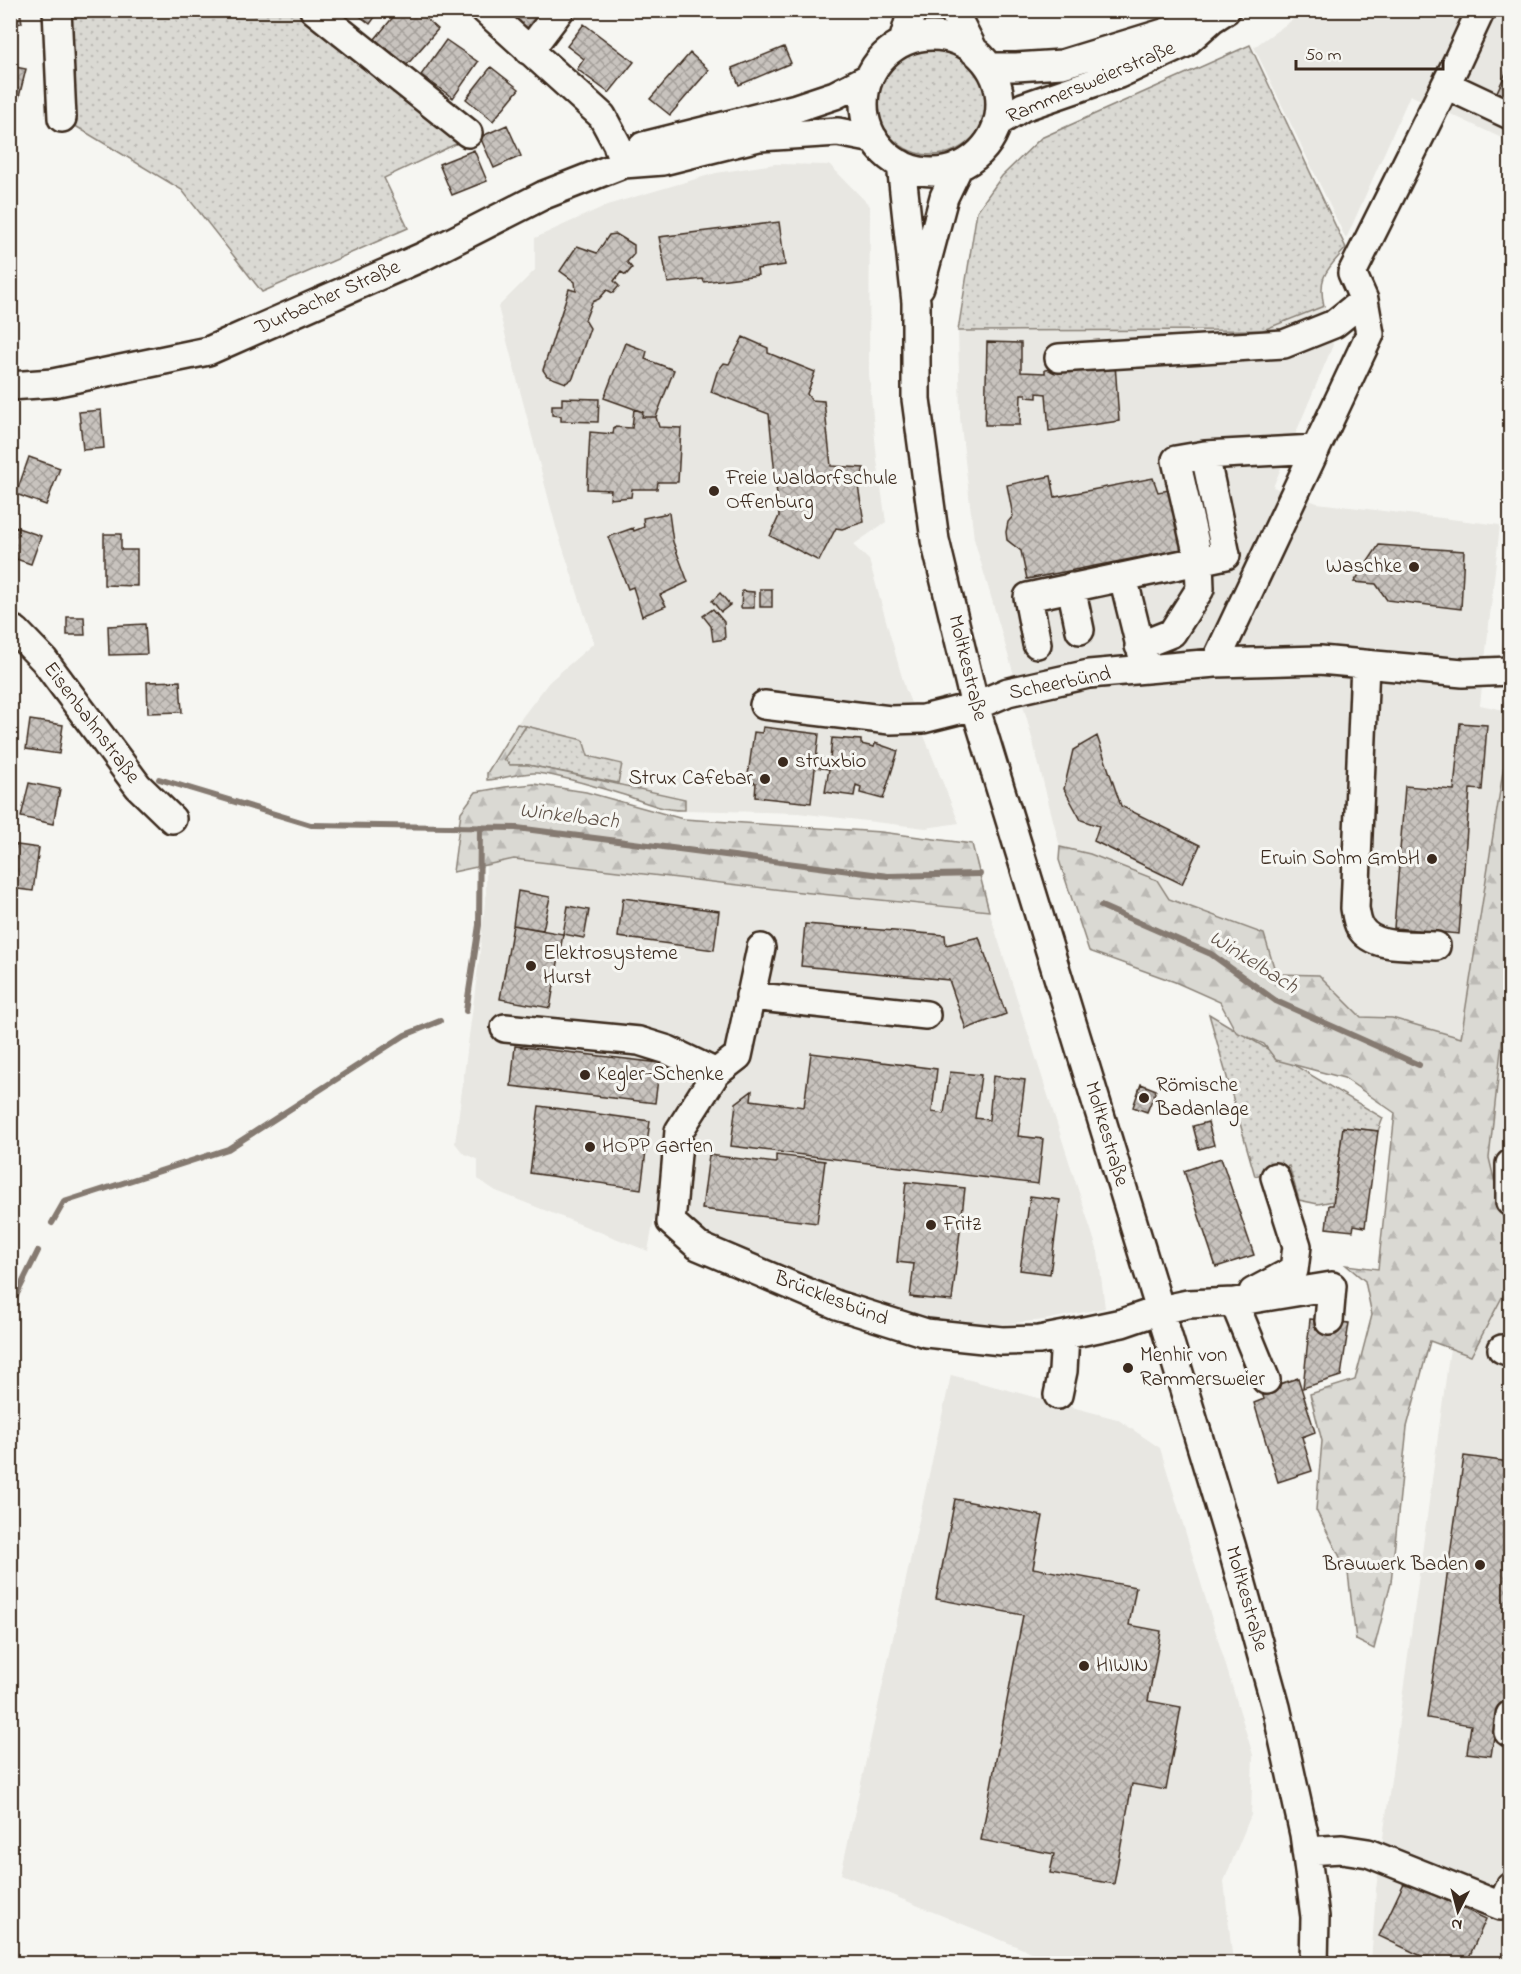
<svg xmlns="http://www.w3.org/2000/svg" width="1521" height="1974" font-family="'Indie Flower',sans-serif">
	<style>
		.built { fill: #e8e7e2 }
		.grass { fill: url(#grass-dots); stroke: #8a8278; stroke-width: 1.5 }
		.forest { fill: url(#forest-firs); stroke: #8a8278; stroke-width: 1.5 }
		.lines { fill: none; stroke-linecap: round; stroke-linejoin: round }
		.stream { stroke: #857a71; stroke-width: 6 }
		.building { fill: url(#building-cross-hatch); stroke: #3b2a1e; stroke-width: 1.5 }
		.minor-casing { stroke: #3b2a1e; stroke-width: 32 }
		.minor { stroke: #f6f6f2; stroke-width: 27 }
		.poi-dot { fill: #3b2a1e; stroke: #f6f6f2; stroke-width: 2 }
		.labels { text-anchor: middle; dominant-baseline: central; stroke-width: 6; stroke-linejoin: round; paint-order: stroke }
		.street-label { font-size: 21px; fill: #3b2a1e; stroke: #f6f6f2 }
		.poi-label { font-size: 21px; fill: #3b2a1e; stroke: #f6f6f2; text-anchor: start }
		.water-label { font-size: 22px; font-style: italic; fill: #605248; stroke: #f6f6f2 }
	</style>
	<defs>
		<pattern id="grass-dots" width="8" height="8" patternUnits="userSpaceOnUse" patternTransform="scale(1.5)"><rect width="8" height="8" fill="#dad9d3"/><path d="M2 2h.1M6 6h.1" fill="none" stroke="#bcbab5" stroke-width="1.8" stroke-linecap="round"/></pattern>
		<pattern id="forest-firs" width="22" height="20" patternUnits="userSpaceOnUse" patternTransform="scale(1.5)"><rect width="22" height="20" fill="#dad9d3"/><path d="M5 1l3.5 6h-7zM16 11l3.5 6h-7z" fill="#bcbab5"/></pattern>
		<pattern id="building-cross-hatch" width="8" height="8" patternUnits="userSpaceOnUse" patternTransform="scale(1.5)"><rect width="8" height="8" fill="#c8c3be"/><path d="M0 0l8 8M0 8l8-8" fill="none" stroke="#a49f9a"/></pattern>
	</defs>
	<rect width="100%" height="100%" fill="#f6f6f2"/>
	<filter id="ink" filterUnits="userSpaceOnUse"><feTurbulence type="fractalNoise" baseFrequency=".0167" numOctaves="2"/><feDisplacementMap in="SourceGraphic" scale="12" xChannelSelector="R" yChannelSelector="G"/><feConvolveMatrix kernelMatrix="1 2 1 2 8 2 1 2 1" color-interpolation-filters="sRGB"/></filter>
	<g filter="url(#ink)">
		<path class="built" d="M1305 11H1510V142L1410 95 1346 239 1254 47Z
			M775 164 830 165 870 206 869 374 877 460 886 522 853 545 869 560 905 688 959 823 926 828 798 813 685 810V799L618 783 622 764 588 756 583 740 517 724 549 682 594 643 556 527 498 307 535 270V238L607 205 716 173Z
			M1324 306 1333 345 1273 487 1317 503 1500 525 1480 705 1509 711 1508 740 1461 1038 1392 1018 1361 1017 1319 975 1276 974 1263 934 1169 899 1090 854 1060 847 1027 719 974 539 960 417 958 331 1263 330Z
			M514 859 791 891 989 911 1098 1252 1105 1308 1045 1320 974 1327 898 1313 705 1236 654 1219 648 1251 496 1191 478 1179V1160L463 1153 455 1143 479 960 486 892V864Z
			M1510 982V1246L1489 1158 1503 1033Z
			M1510 1282V1963L1371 1964 1376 1889 1450 1348 1471 1355Z
			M951 1375 1117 1419 1160 1448 1253 1755 1251 1815 1224 1881 1233 1963H1057L841 1874Z"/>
		<path class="grass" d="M57 11H313L460 142 384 178 408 228 262 292 182 190 62 118Z
			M876 99a56 56 0 1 1 112 0a56 56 0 1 1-112 0Z
			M1250 45 1346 248C1328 269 1317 275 1324 306L1263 330 958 331 977 211 1002 176 1041 138Z
			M526 726 583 740 588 756 622 764 618 783 528 765H510L503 759Z
			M1209 1014 1383 1118 1378 1131 1343 1127 1333 1201 1318 1204 1299 1200 1289 1166 1255 1176Z"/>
		<path class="forest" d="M517 724 526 726 504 759 510 765H528L567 773 685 799V810C665 811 646 803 627 796 601 788 564 776 537 773 520 772 504 779 487 780V773Z
			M1508 740H1510V982L1503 1032 1489 1158 1510 1246V1282L1471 1356 1430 1341 1407 1427 1391 1582 1374 1649 1356 1640 1348 1573 1316 1510 1322 1441 1310 1394 1355 1380 1372 1315 1365 1281 1346 1265 1378 1269 1395 1113 1344 1078 1276 1060 1264 1044 1236 1032 1220 1002 1175 982 1089 951 1059 860 1060 847 1090 854 1157 880 1169 899 1264 934 1276 974 1319 975 1361 1017 1392 1018 1461 1038Z
			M534 784 586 792 683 819 881 832 972 844 989 911 791 891 514 859 453 872 461 812 476 792 505 787Z"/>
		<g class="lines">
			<path class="stream" d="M159 779 311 825 517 828 888 876 980 874
				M1101 906 1211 954 1276 1001 1419 1065
				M466 1011 479 925 480 827
				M52 1223 64 1202 228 1149 405 1035 440 1021
				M10 1308 38 1251"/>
		</g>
		<path class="building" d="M10 10H20L22 23 10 25Z
			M352 10H380L370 24Z
			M399 10H416L438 29 406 66 375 39Z
			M511 10H550L533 34 507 16Z
			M584 24 634 62 609 93 577 69 584 59 567 46Z
			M446 40 478 62 453 98 421 75Z
			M784 47 791 63 739 85 732 68Z
			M690 53 709 70 670 115 650 99Z
			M1510 64V98L1497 92Z
			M10 66 26 69 19 97 10 95Z
			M491 67 519 89 493 121 466 99Z
			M507 125 521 156 494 168 480 137Z
			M474 150 487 181 452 195 439 164Z
			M779 222 785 265 757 269 758 275 704 282 703 279 668 283 659 237Z
			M616 234 634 245V254L627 262 632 268 626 275 621 272 614 281 619 286 613 293 607 290 599 299 592 302 585 320 590 328 573 378 566 383 547 376 543 370 569 289 576 291 575 282 560 271 577 246 597 253 609 235Z
			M743 337 768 348V353L815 372 807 394 811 400 824 401 831 466 864 468 858 486 864 522 842 529 836 528 819 561 770 536 779 516 769 414 711 392 717 372 724 363 729 364Z
			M987 342 1021 343V372L1045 373V370L1115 363 1119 421 1049 431 1046 394 1037 393V398L1026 397V394H1021L1020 425H985Z
			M625 343 647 351 645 359 674 370 656 417H642L643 412 604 398Z
			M562 398 599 399 598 422 561 421V416L552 415V405H562Z
			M634 409 643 412 642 417H656L659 427 681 428 678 482H658L657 489H632L631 497 610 499 611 490 587 489 590 432 613 434 614 427 632 428Z
			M101 410 104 448 83 450 79 412Z
			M29 457 60 468 46 505 16 494Z
			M1051 476 1055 497 1153 478 1158 492 1175 489 1188 548 1027 579 1021 551 1007 540 1006 532 1008 522 1013 516 1007 485Z
			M669 513 673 542 688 582 660 595 666 606 642 616 633 587 628 589 608 537 633 528 634 531 644 527 643 518Z
			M15 527 41 536 31 564 10 557V543Z
			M104 534H121V550H137V586L104 585Z
			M1379 545 1464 551 1461 609 1387 600 1376 584 1354 582Z
			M760 589H772V607H760Z
			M742 591 754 592V608H741Z
			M720 593 730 605 721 612 712 601Z
			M713 609 724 622 725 639 713 641 711 626 703 616Z
			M67 617H84L85 635H67Z
			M145 624 147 654 109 655 108 626Z
			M180 681 182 712 148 713 147 682Z
			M30 720 63 725 59 754 26 749Z
			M1460 723 1487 725 1482 790 1470 789 1459 934 1394 928 1405 786 1454 790Z
			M763 727 819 734 811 803 755 797 756 783 747 782 754 732 762 733Z
			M1097 736 1121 806 1200 845 1182 884 1094 841 1099 826 1081 820 1064 789 1073 750Z
			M832 738 861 740V744L874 747 875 743 898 751 883 799 860 793 861 787 856 785 854 796 825 792 829 769 815 767 816 757 830 760Z
			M29 783 60 789 53 824 21 817Z
			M10 844 39 848 33 891 10 888Z
			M518 891 550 897 543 930 513 925Z
			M623 898 719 911 714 950 618 937Z
			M568 906 589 910 584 938 563 934Z
			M805 924 945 935 946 945 979 937 1006 1014 966 1029 949 980 801 966Z
			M513 925 563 934 550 1008 500 999Z
			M515 1046 660 1063 655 1103 511 1086Z
			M811 1053 937 1069 932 1112 944 1114 950 1072 981 1075 975 1118 989 1120 993 1076 1025 1080 1018 1136 1043 1139 1038 1184 731 1146 736 1103 752 1091 751 1100 804 1107Z
			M1141 1084 1156 1090 1147 1112 1133 1107Z
			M539 1106 650 1121 641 1189 530 1173Z
			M1208 1122 1214 1145 1199 1149 1193 1126Z
			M1343 1127 1378 1131 1365 1227 1354 1225 1353 1231 1326 1228 1329 1205H1333Z
			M709 1155 776 1163V1155L825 1161 817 1223 702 1209Z
			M1221 1158 1254 1255 1216 1267 1184 1171Z
			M906 1182 965 1188 952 1301 910 1297 914 1264 897 1262Z
			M1030 1196 1060 1200 1050 1274 1020 1270Z
			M1310 1319 1349 1323 1341 1376 1303 1388Z
			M1298 1378 1315 1432 1302 1437 1312 1471 1278 1482 1254 1403 1264 1399 1261 1390Z
			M1464 1456 1510 1462V1667L1502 1730 1495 1729 1491 1756 1467 1753 1471 1725 1427 1718Z
			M955 1499 1043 1516 1033 1568 1136 1587 1129 1625 1161 1631 1148 1701 1181 1707 1166 1790 1132 1784 1114 1884 1050 1873 1054 1854 981 1840 1023 1615 936 1599Z
			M1405 1881 1486 1919 1466 1964H1438L1379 1936Z
			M1510 1944V1964H1502Z"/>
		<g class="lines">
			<defs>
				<path id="minor" d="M57 10 62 118
					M314 10 468 133
					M485 10 602 116 617 144 623 164
					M953 10 974 51
					M864 104a68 68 0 1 1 136 0a68 68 0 1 1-136 0Z
					M903 42 912 10
					M529 51 560 10
					M989 67H1016L1062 64 1193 24
					M1446 85 1510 115
					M997 123 1023 107 1119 74 1184 44 1212 19 1226 10
					M631 162 643 146 796 108 835 95 868 78
					M901 164 916 302V399L935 540 975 706 1160 1310 1232 1548 1276 1707 1304 1834 1315 1917 1314 1964
					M920 287 944 197 959 166
					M1059 358 1284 344 1334 324 1364 300
					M10 386 53 383 208 351 422 257 544 195 623 164 663 161 759 137 838 132 874 139
					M1123 577 1144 662
					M1071 587 1080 630
					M10 629 16 631 44 660 138 786 172 819
					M1037 644 1028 597 1226 555 1205 455
					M1139 646 1172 633 1200 589 1199 561 1176 460 1205 455 1316 449
					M1215 663 1370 334 1364 300 1352 273 1456 64 1481 10
					M1365 664 1355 908C1356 914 1357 922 1360 927 1373 950 1413 944 1436 946
					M764 705 890 720 923 719 975 706 1008 692 1089 674 1215 663 1320 660 1463 673 1510 671
					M761 948 738 1056 716 1073 679 1131 671 1222 698 1246 837 1305 926 1333 1002 1341 1039 1340 1065 1335 1122 1323 1160 1310 1188 1304 1234 1302 1332 1286 1329 1321
					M750 996 926 1015
					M505 1028 639 1041 668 1050 716 1073
					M1510 1164V1202
					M1253 1292 1294 1270 1297 1246 1275 1177
					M1234 1302 1266 1380
					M1502 1349 1510 1352
					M1058 1395 1063 1371 1065 1335
					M1510 1715 1508 1732 1510 1733
					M1306 1851 1342 1849 1368 1853 1501 1906 1510 1887"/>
			</defs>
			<use href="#minor" class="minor-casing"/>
			<use href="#minor" class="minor"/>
		</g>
	</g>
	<g class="poi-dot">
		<circle cx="714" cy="491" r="6"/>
		<circle cx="1414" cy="567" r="6"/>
		<circle cx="783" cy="762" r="6"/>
		<circle cx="765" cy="779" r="6"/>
		<circle cx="1432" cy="859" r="6"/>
		<circle cx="531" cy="966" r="6"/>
		<circle cx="585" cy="1075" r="6"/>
		<circle cx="1144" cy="1098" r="6"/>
		<circle cx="590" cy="1147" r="6"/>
		<circle cx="931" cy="1225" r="6"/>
		<circle cx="1128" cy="1368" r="6"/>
		<circle cx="1480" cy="1565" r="6"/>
		<circle cx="1084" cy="1666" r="6"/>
	</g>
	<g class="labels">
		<g class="street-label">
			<text transform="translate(1091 83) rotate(-23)">Rammersweierstraße</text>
			<text transform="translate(328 298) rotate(-24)">Durbacher Straße</text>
			<text transform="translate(967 668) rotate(76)">Moltkestraße</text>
			<text transform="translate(1060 684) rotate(-11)">Scheerbünd</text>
			<text transform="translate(91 723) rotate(53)">Eisenbahnstraße</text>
			<text transform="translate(1106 1134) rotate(73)">Moltkestraße</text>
			<text transform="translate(831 1299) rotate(21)">Brücklesbünd</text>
			<text transform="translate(1246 1599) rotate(74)">Moltkestraße</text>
		</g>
		<g class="poi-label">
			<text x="726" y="479">Freie Waldorfschule<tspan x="726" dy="24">Offenburg</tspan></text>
			<text x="1402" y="567" text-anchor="end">Waschke</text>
			<text x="795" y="762">struxbio</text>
			<text x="753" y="779" text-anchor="end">Strux Cafebar</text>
			<text x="1420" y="859" text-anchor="end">Erwin Sohm GmbH</text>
			<text x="543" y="954">Elektrosysteme<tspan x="543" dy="24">Hurst</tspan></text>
			<text x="597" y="1075">Kegler-Schenke</text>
			<text x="1156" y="1086">Römische<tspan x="1156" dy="24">Badanlage</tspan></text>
			<text x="602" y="1147">HOPP Garten</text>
			<text x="943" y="1225">Fritz</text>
			<text x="1140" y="1356">Menhir von<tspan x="1140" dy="24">Rammersweier</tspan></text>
			<text x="1468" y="1565" text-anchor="end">Brauwerk Baden</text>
			<text x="1096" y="1666">HIWIN</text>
		</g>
		<g class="water-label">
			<text transform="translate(569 817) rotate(7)">Winkelbach</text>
			<text transform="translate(1253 963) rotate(32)">Winkelbach</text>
		</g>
	</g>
	<rect width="1521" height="1974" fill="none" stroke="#f6f6f2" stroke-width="36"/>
	<rect x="18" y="18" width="1485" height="1938" fill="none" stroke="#3b2a1e" stroke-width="2" filter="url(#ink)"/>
	<g transform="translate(1458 1911) rotate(186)" stroke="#f6f6f2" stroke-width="4.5" paint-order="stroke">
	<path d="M0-4.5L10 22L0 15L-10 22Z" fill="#3b2a1e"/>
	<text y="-9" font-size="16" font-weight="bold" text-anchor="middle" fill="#3b2a1e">N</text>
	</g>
	<path d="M1296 60v9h147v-9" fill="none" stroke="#3b2a1e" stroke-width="3"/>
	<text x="1305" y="60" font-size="18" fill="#3b2a1e" stroke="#f6f6f2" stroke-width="4.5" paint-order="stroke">50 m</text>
</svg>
